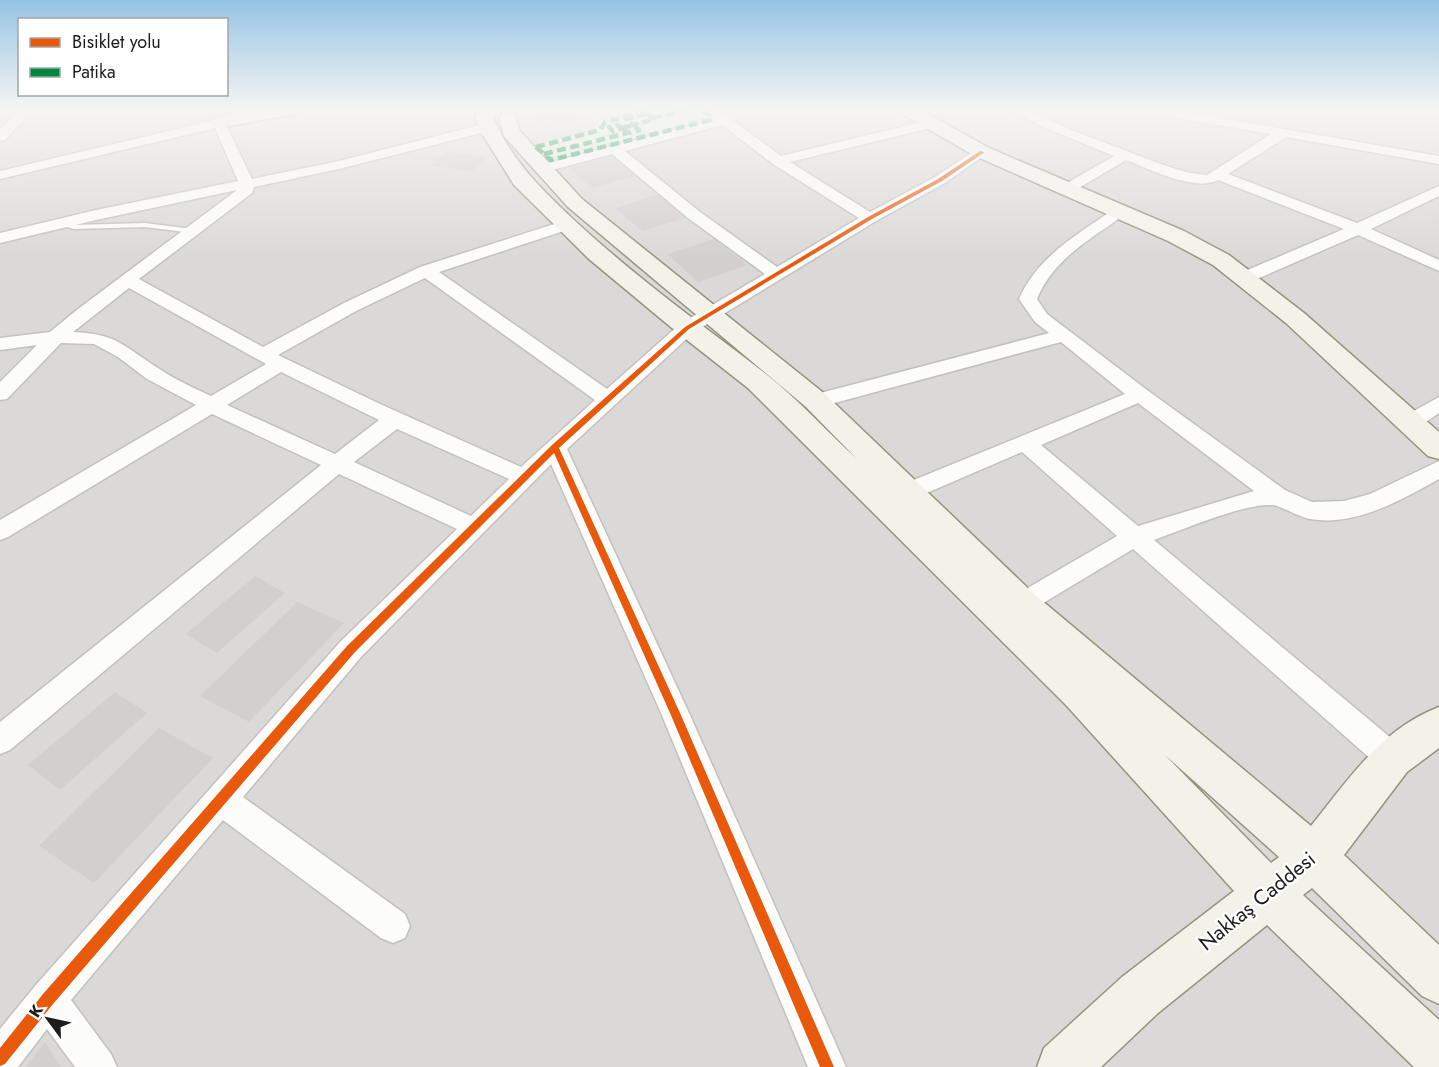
<svg xmlns="http://www.w3.org/2000/svg" width="1439" height="1067" font-family="Jost,sans-serif">
	<style>
		.residential { fill: #dbd9d7 }
		.park { fill: #d6f1d2 }
		.building { fill: #d3cfcd }
		.lines { fill: none; stroke-linecap: round; stroke-linejoin: round }
		.lane-casing { stroke: #c3c1c0; stroke-width: 3 }
		.street-casing { stroke: #c3c1c0; stroke-width: 3 }
		.secondary-casing { stroke: #95947f; stroke-width: 3 }
		.lane { fill: #fcfcfb; fill-rule: evenodd }
		.street { fill: #fcfcfb; fill-rule: evenodd }
		.secondary { fill: #f3f2ea; fill-rule: evenodd }
		.quiet { stroke: #00873e; stroke-width: 4.5; stroke-dasharray: 9 4.5; stroke-linecap: butt }
		.cycleway-casing { stroke: #fff; stroke-width: 4 }
		.cycleway { fill: #e8590c; fill-rule: evenodd }
		.labels { text-anchor: middle; dominant-baseline: central; stroke-width: 4.5; stroke-linejoin: round; paint-order: stroke }
		.near-street-label { font-size: 21px; fill: #1d1d1d; stroke: #fff }
	</style>
	<rect width="100%" height="100%" fill="#ece9e6"/>
	<path class="residential" d="M0 110H1439V1067H0Z"/>
	<path class="park" d="M645 110H704L717 119 549 162 533 147 596 129 600 122Z"/>
	<path class="building" d="M559 110H573L584 118 545 128 530 118Z
		M582 110H611V111L591 116Z
		M445 152 487 157 473 171 431 166 436 161 429 160 435 155 442 156Z
		M612 156 636 176 592 188 569 168Z
		M660 194 688 217 642 231 615 208Z
		M714 239 747 265 698 282 667 254Z
		M255 576 285 593 217 653 186 634Z
		M297 602 344 623 249 722 200 696Z
		M115 692 147 713 60 790 28 765Z
		M159 728 213 758 94 883 39 846Z
		M45 1042 61 1067H26Z"/>
	<g class="lines">
		<defs>
			<path id="lane" d="M60 221 75 225 145 223 192 229 196 231 192 233 145 227 74 229 60 225Z"/>
			<path id="street" d="M20 110H33L5 140 0 141V129Z
				M240 110H257L226 125 252 179 339 161 488 123 495 127 493 130 339 169 254 187 252 193 139 279 263 347 344 303 420 267 567 220 573 222 575 225 573 228 439 272 607 389 680 324 765 274 688 218 612 154 545 172 538 168 540 165 714 119 705 110H719L781 156 930 120 935 121 937 124 935 127 790 162 870 212 935 177 977 149H987L989 152 945 183 876 221 694 332 567 449 689 713 846 1067H808L661 713 551 464 361 657 243 797 405 914 410 926 405 938 393 943 381 938 223 820 71 1000 111 1054 117 1067H75L47 1029 18 1067H0V1029L35 986 341 641 457 529 339 474 10 750 0 754V722L321 465 212 414 8 537 0 540V520L196 405 147 379 118 357 94 344 61 343 7 399 0 400V382L37 345 0 350V338L50 332 78 309 237 190 96 220 0 243V233L96 210 238 181 215 128 0 179V171L215 120ZM722 125 773 164 859 218 777 267 700 212 625 151ZM425 278 595 400 521 467 380 404 278 355 356 311ZM129 288 266 364 211 396C194 388 176 380 161 370 124 347 119 334 73 332ZM281 372 379 420 335 454 227 405ZM397 429 509 479 471 516 354 462Z
				M1011 110H1027L1079 133 1166 166 1190 173 1207 175 1271 134 1155 114 1149 110H1176L1439 156V164L1286 137 1228 174 1357 223 1439 186V196L1371 229 1439 260V271L1358 235 1250 282H1238L1235 278 1238 274 1344 229 1218 180C1195 192 1149 169 1126 160L1072 192H1062L1060 189 1062 186 1114 156 1041 126Z
				M1119 207 1127 212 1124 215C1091 239 1053 259 1037 299L1047 314 1147 390 1285 490 1312 502 1344 501 1370 494 1439 461V479C1402 500 1354 527 1310 519 1298 517 1282 506 1272 505 1245 503 1182 530 1154 540L1403 748 1407 758 1403 768 1392 772 1381 768 1133 549 1030 611 1021 615 1012 611 1008 604 1012 597 1117 536 1022 452 915 498 907 500 899 498 896 492 899 486 1125 394 1061 342 816 408 809 406 806 401 809 396 1049 333 1035 322 1019 299C1038 256 1077 235 1114 209ZM1138 403 1254 491 1138 526 1041 445Z
				M1439 397V413C1427 421 1417 431 1403 427L1399 422 1403 417Z"/>
			<path id="secondary" d="M261 110H298L295 114 289 115 219 128 213 127 210 123 213 119Z
				M479 110H497L493 117C512 161 540 188 574 220 634 276 701 324 766 374 798 399 826 431 856 458L806 407 568 207 504 136 499 117 502 113H514L520 131 582 199 826 395 1034 594 1311 826C1348 780 1381 729 1439 707V748L1407 772 1344 855 1439 945V1004L1422 996 1312 888 1303 895 1439 1020V1067H1414L1267 925 1158 1013 1101 1067H1037L1044 1048 1122 977 1234 891 1066 705 748 388 678 333 589 259 514 185 481 132 475 117ZM1165 755 1279 857 1271 863Z
				M899 110H921L989 148 1184 231 1229 255 1304 313 1439 432V459L1428 456 1286 323 1213 265 1168 241 975 156 902 114Z"/>
		</defs>
		<use href="#lane" class="lane-casing"/>
		<use href="#street" class="street-casing"/>
		<use href="#secondary" class="secondary-casing"/>
		<use href="#lane" class="lane"/>
		<use href="#street" class="street"/>
		<use href="#secondary" class="secondary"/>
		<path class="quiet" d="M647 114 655 119 633 125 626 119Z
			M653 118 686 110
			M618 125 622 128 613 131 609 127Z
			M622 128 628 132
			M536 147 551 160 710 120 711 116 702 110
			M536 147 600 130 605 122 650 110
			M544 154 639 130 633 125 622 128"/>
		<defs>
			<path id="cycleway" d="M980 151 985 152 942 181 872 219 689 329 559 448 680 713 834 1067H820L670 713 554 453 355 652 53 1004 5 1064 0 1066V1048L43 994 347 646 552 445 685 327 868 217 938 179Z"/>
		</defs>
		<use href="#cycleway" class="cycleway-casing"/>
		<use href="#cycleway" class="cycleway"/>
	</g>
	<linearGradient id="sky" x2="0" y2="1"><stop stop-color="#95c4e4"/><stop offset="0.42" stop-color="#f6f5f4"/><stop offset="1" stop-color="#f6f5f4" stop-opacity="0"/></linearGradient>
	<rect width="1439" height="259" fill="url(#sky)"/>
	<g class="labels">
		<g class="near-street-label">
			<text transform="translate(1257 901) rotate(-39)">Nakkaş Caddesi</text>
		</g>
	</g>
	<rect x="18" y="18" width="210" height="78" fill="#ffffff" stroke="#a5a5a5" stroke-width="1.5"/>
	<rect x="30" y="38" width="30" height="9" fill="#e8590c" stroke="#a5a5a5" stroke-width="1.5"/>
	<text x="72" y="48" font-size="18" fill="#1d1d1d">Bisiklet yolu</text>
	<rect x="30" y="68" width="30" height="9" fill="#00873e" stroke="#a5a5a5" stroke-width="1.5"/>
	<text x="72" y="78" font-size="18" fill="#1d1d1d">Patika</text>
	<g transform="translate(48 1019) rotate(303)" stroke="#ffffff" stroke-width="4.5" paint-order="stroke">
	<path d="M0-4.5L10 22L0 15L-10 22Z" fill="#1d1d1d"/>
	<text y="-9" font-size="16" font-weight="bold" text-anchor="middle" fill="#1d1d1d">K</text>
	</g>
</svg>
